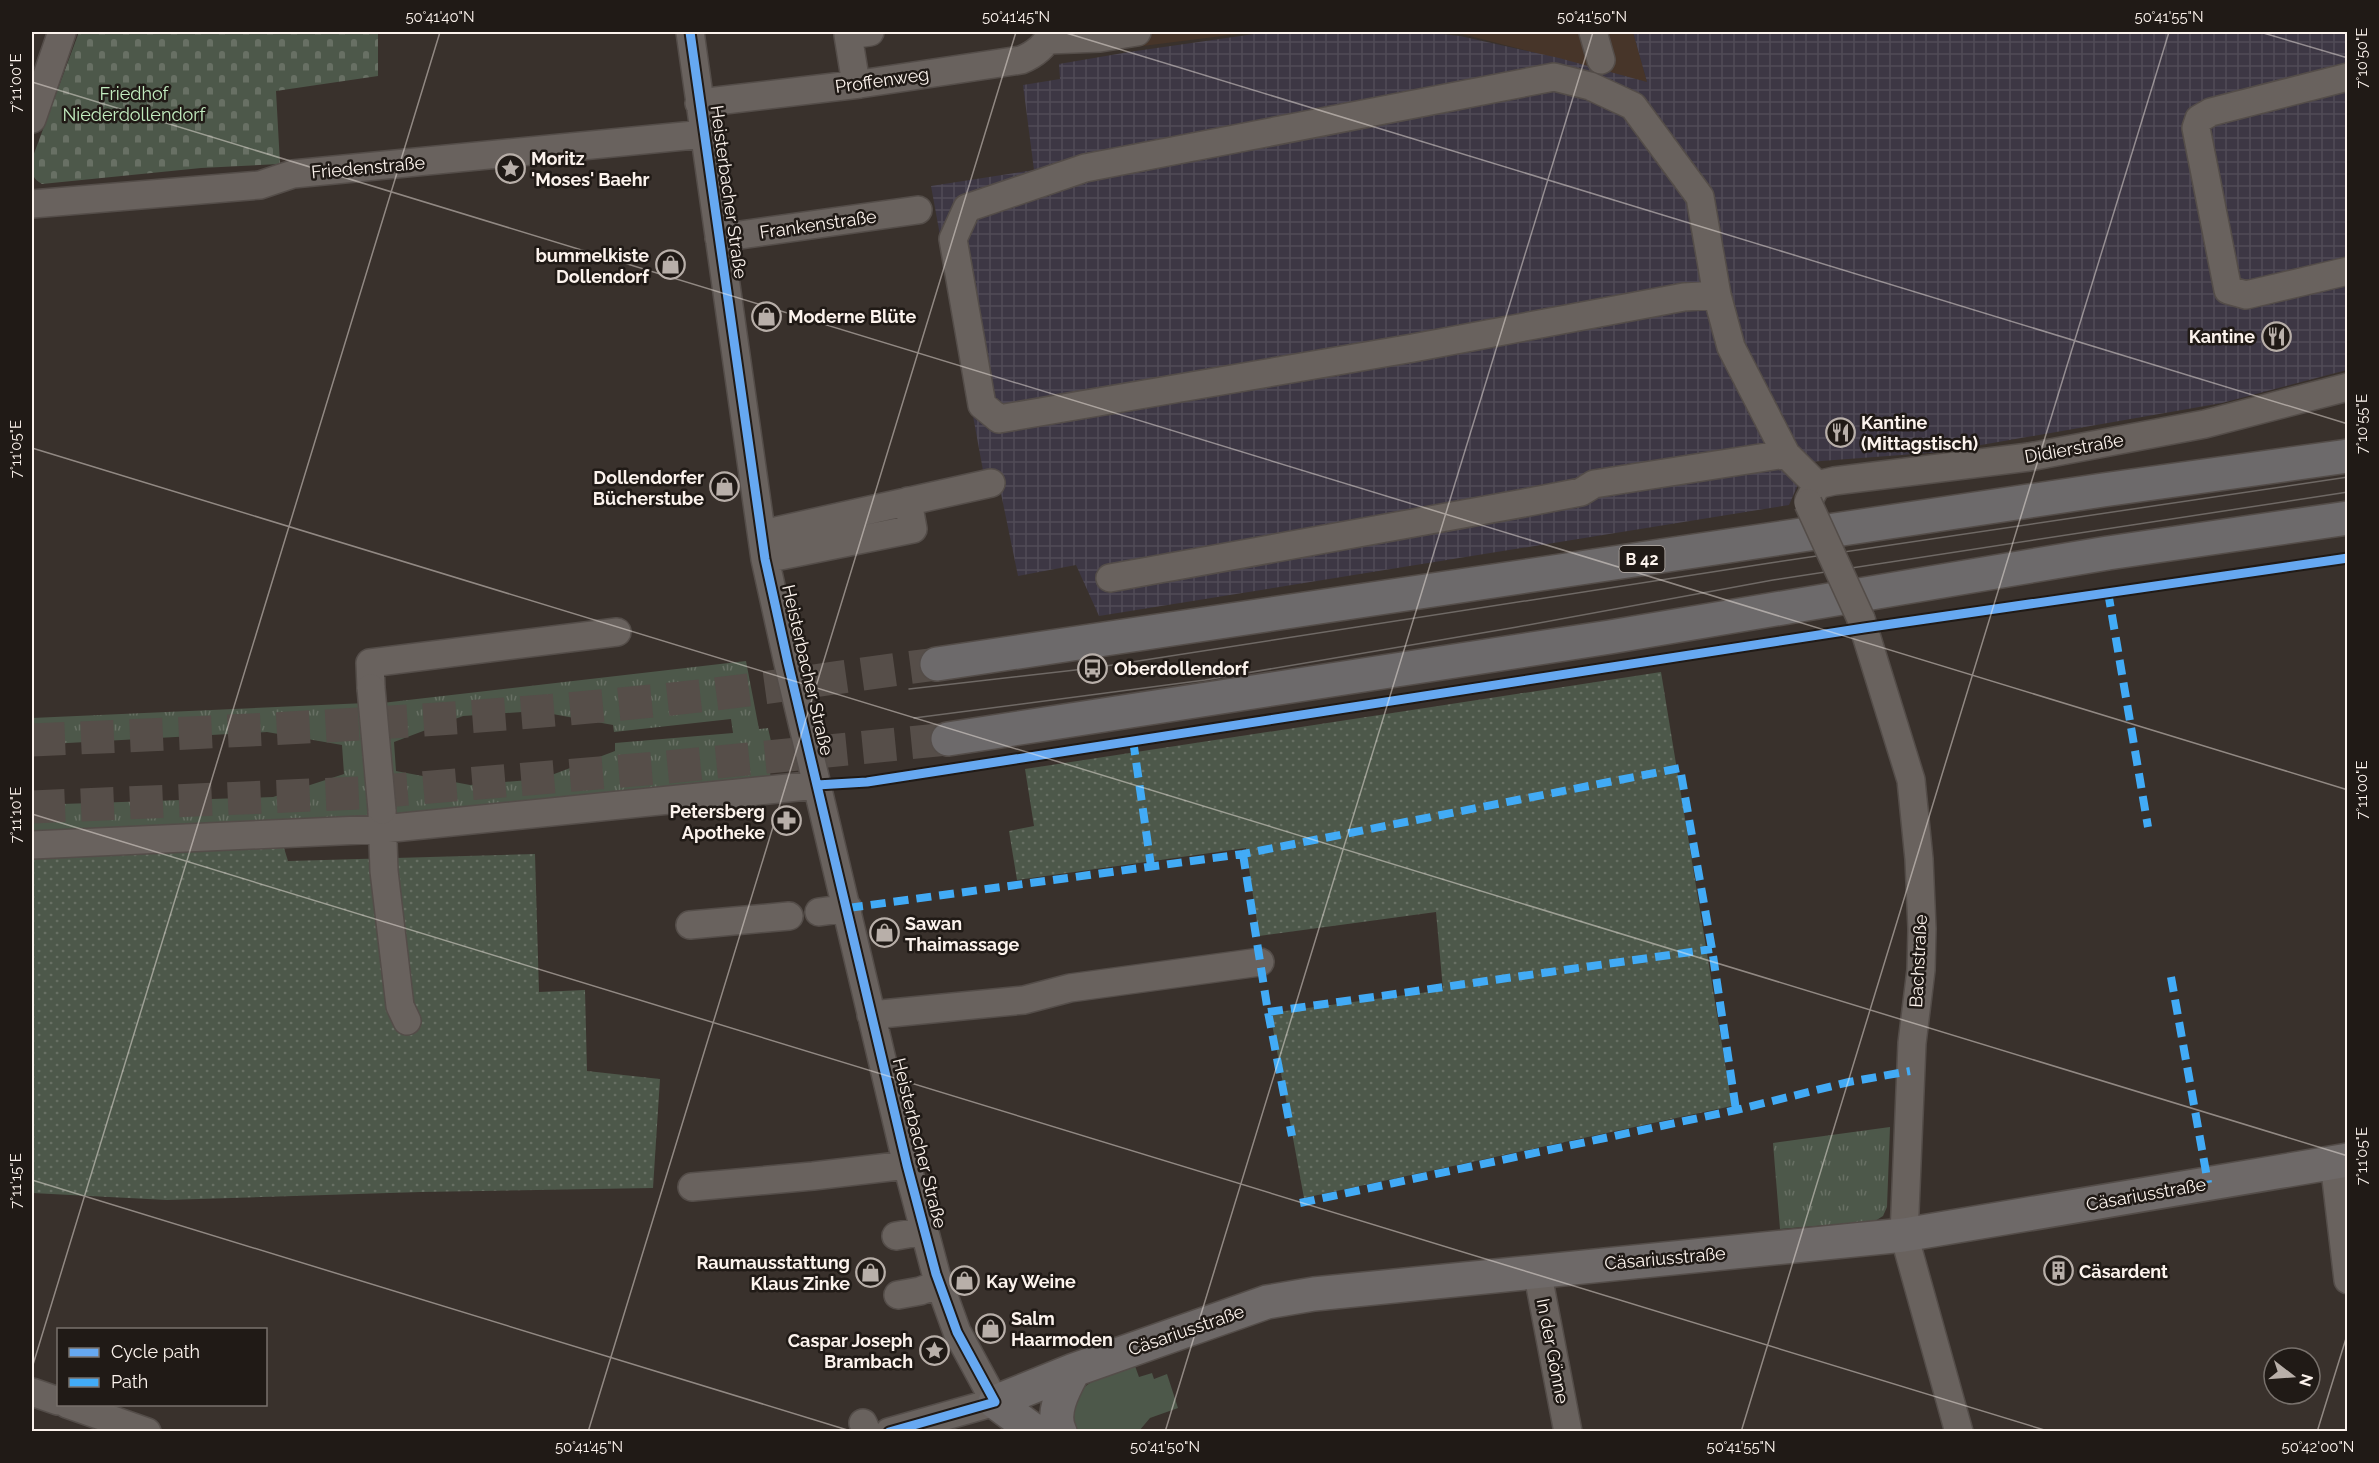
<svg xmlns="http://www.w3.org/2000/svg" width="2379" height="1463" font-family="Raleway,sans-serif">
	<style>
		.built { fill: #473529 }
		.industrial { fill: url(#industrial-grid) }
		.grass { fill: url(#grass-tufts); fill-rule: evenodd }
		.cemetery { fill: url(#cemetery-stones) }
		.park { fill: #4d584a }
		.garden { fill: url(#garden-dots) }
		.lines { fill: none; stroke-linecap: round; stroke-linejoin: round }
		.highway-tunnel { stroke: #564e49; stroke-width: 33; stroke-dasharray: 33 16; stroke-linecap: butt }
		.minor-casing { stroke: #544d49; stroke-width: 30 }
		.major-casing { stroke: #544d49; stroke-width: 36 }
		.highway-casing { stroke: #544d49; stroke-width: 36 }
		.minor { stroke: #69625e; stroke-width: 27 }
		.major { stroke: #6e6968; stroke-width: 33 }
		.highway { stroke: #6d6a6b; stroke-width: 33 }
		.tram { stroke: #6f6965; stroke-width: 1.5 }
		.minor-bridge-casing { stroke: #544d49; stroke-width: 30; stroke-linecap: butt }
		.minor-bridge { stroke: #69625e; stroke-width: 27 }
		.quiet { stroke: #42abf6; stroke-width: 8; stroke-dasharray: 15 8; stroke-linecap: butt }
		.cycleway-casing { stroke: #201a16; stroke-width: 13 }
		.cycleway { stroke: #66a8f1; stroke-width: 9 }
		.ticks { fill: none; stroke: #fcf3ed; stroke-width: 1.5; stroke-opacity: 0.45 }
		.labels { text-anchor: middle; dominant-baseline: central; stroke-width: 5; stroke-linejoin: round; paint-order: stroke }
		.shield { fill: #201a16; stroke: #bab2ac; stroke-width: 1.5 }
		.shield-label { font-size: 16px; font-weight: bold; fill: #fcf3ed }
		.street-label { font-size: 18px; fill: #fcf3ed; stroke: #201a16 }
		.park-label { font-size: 18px; fill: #c2ecbf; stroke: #201a16 }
		.poi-label { font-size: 18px; font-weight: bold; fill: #fcf3ed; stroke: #201a16; text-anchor: start }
		.neatline { fill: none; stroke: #fcf3ed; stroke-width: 2 }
		.ticks-label { font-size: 15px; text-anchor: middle; fill: #fcf3ed }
	</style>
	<defs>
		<pattern id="industrial-grid" width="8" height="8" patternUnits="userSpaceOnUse" patternTransform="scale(1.5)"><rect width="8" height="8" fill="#3d3744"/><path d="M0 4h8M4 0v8" fill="none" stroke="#504b56"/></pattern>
		<pattern id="grass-tufts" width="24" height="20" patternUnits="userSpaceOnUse" patternTransform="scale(1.5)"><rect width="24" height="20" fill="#4d584a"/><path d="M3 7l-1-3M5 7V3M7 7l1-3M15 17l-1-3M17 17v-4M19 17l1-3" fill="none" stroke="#687064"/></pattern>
		<pattern id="cemetery-stones" width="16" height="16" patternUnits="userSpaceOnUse" patternTransform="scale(1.5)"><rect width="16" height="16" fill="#4d584a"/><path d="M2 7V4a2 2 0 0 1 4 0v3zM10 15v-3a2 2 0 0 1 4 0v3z" fill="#687064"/></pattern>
		<pattern id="garden-dots" width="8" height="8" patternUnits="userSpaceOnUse" patternTransform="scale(1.5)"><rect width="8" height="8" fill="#4d584a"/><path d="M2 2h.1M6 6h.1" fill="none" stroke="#687064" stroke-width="1.8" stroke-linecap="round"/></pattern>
	</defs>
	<rect width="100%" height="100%" fill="#39312c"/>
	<path class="built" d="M1079 32H1254L1095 52Z
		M1443 32H1633L1647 82 1462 34Z"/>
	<path class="industrial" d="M1268 32H1425L1460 36 1559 58 1647 82 1633 32H2347V370L2222 403 1941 452 1808 462 1789 505 1099 616 1076 565 1018 576 997 474 984 476 931 186 1034 170 1023 85 1060 79 1059 64 1129 52Z"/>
	<path class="grass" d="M746 661 759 729 768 728 777 768 770 769 771 786 390 819 382 703ZM536 711 613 725 614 732 731 719 733 733 615 743V751L541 779 470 785 396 771 394 742 463 716Z
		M366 703 375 820 32 833V805L273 797 344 774 342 745 267 732 32 745V718Z
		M1890 1127 1887 1207 1883 1216 1875 1221 1780 1229 1773 1143Z"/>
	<path class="cemetery" d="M79 32H378V76L276 91 280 164 201 168 42 184C30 177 32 171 32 159Z"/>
	<path class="park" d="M1135 1366 1139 1377 1152 1373 1154 1379 1167 1374 1178 1408 1150 1418 1139 1431 1078 1432C1057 1385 1103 1377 1135 1366Z"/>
	<path class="garden" d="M1661 672 1732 1106 1304 1198 1270 1013 1443 990 1436 912 1259 936 1246 848 1017 880 1009 831 1034 826 1025 769Z
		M284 848 288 861 535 854 539 992 585 990 587 1071 660 1079 653 1188 421 1192 167 1200 32 1193V852Z"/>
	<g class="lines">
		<path class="highway-tunnel" d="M32 740C239 731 445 722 652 701 747 692 842 676 937 664
			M32 807 359 793 658 768 948 739"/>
		<defs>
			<path id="minor" d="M690 32 765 559 788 663 907 1165 936 1274 957 1332 995 1402 889 1432
				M1593 32 1601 60
				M1048 40 1100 38 1137 32
				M2348 77 2211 112 2199 119 2196 128 2228 290 2246 295 2348 271
				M856 84 848 35 870 32
				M699 103 860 84 1021 60C1036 54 1045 46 1052 32
				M32 119 62 32
				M32 204 260 185 293 174 705 134
				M719 238 918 210
				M1717 295 1684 297 1413 348 999 419 982 405 953 239 967 208 1085 168 1554 77 1590 86 1633 106 1700 197 1717 295 1731 347 1786 454
				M1809 500 1817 485 1834 481 2029 457 2205 424 2348 387
				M762 534 991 483
				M765 559 913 529 908 501
				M1110 578 1524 503 1581 492 1594 484 1786 454 1817 485
				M1861 619 1911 780 1919 859 1922 929 1921 970 1912 1043 1904 1235 1959 1432
				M371 688 370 663 617 632
				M382 812 384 871 400 1006 407 1021
				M32 845 383 829 817 785
				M819 912 848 908
				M690 925 789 916
				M871 1015 1024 1000 1070 988 1260 962
				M2334 1162 2348 1280
				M692 1187 813 1176 907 1165
				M896 1236 924 1231
				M1537 1270 1568 1432
				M898 1295 920 1291 939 1284
				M32 1392 58 1401
				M67 1404 147 1432
				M863 1423 867 1432"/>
			<path id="major" d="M995 1402 1074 1370 1267 1302 1314 1294 1904 1235 2348 1160
				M995 1402 1036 1432
				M1060 1432C1050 1412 1065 1387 1074 1370"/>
			<path id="highway" d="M937 664 2103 490 2348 456
				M948 739 1610 637 2108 553 2348 518"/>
		</defs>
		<use href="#minor" class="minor-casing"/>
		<use href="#major" class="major-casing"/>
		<use href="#highway" class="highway-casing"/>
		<use href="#minor" class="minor"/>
		<use href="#major" class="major"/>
		<use href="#highway" class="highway"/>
		<path class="tram" d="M909 689 1093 668 1770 563 2348 477
			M914 718 1205 680 1517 627 1773 580 2348 492"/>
		<defs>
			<path id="minor-bridge" d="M1808 503 1861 619
				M371 688 382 810"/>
		</defs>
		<use href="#minor-bridge" class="minor-bridge-casing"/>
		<use href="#minor-bridge" class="minor-bridge"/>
		<path class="quiet" d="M2108 592 2148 827
			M1133 740 1151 866
			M1243 854 1268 1012 1292 1136
			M848 908 1243 854 1680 768 1712 949 1736 1110
			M2171 977 2208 1183
			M1268 1012 1712 949
			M1300 1203 1736 1110 1849 1082 1910 1071"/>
		<defs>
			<path id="cycleway" d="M690 32 765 559 788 663 907 1165 936 1274 957 1332 995 1402 889 1432
				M817 785 867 782 1864 628 2348 558"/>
		</defs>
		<use href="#cycleway" class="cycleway-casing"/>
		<use href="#cycleway" class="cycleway"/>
	</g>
	<path class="ticks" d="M1063 32 2348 424M2260 32 2348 58M32 82 2348 790M32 448 2348 1156M32 814 2051 1432M32 1180 854 1432M32 1368 440 32M588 1432 1016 32M1165 1432 1593 32M1741 1432 2169 32M2317 1432 2348 1332"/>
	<defs>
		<symbol id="sight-ring" viewBox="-11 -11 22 22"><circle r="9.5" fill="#201a16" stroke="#b8afa9" stroke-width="1.5"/><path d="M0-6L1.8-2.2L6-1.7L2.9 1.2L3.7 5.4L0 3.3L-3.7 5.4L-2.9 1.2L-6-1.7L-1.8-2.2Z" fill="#b8afa9"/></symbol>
		<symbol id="shop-ring" viewBox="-11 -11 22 22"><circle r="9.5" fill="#201a16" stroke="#b8afa9" stroke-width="1.5"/><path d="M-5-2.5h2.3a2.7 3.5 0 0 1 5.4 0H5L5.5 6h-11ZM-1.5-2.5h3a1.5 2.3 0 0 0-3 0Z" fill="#b8afa9"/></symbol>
		<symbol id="restaurant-ring" viewBox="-11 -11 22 22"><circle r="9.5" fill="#201a16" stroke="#b8afa9" stroke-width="1.5"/><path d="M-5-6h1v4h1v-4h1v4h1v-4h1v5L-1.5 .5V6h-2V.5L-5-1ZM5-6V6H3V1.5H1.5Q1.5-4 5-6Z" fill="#b8afa9"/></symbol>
		<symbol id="bus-ring" viewBox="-11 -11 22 22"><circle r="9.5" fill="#201a16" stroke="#b8afa9" stroke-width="1.5"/><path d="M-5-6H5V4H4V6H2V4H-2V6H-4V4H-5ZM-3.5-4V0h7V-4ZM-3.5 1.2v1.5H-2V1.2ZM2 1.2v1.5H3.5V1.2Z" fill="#b8afa9"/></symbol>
		<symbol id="pharmacy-ring" viewBox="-11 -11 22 22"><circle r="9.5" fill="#201a16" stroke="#b8afa9" stroke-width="1.5"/><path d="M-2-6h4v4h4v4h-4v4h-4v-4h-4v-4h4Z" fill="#b8afa9"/></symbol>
		<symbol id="building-ring" viewBox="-11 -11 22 22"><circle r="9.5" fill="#201a16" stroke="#b8afa9" stroke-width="1.5"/><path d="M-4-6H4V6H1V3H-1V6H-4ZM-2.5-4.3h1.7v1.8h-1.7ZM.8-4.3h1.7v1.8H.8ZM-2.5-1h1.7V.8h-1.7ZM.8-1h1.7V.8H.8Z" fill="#b8afa9"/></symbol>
	</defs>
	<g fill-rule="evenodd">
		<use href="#sight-ring" x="494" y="152" width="33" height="33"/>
		<use href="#shop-ring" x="654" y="248" width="33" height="33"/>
		<use href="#shop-ring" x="750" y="300" width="33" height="33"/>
		<use href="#restaurant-ring" x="2260" y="320" width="33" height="33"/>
		<use href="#restaurant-ring" x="1824" y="416" width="33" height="33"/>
		<use href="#shop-ring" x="708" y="470" width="33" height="33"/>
		<use href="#bus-ring" x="1076" y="652" width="33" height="33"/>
		<use href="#pharmacy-ring" x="770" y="804" width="33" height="33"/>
		<use href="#shop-ring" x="868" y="916" width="33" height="33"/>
		<use href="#building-ring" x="2042" y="1254" width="33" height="33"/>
		<use href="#shop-ring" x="854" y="1256" width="33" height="33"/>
		<use href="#shop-ring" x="948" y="1264" width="33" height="33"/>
		<use href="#shop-ring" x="974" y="1312" width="33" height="33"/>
		<use href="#sight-ring" x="918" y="1334" width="33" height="33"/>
	</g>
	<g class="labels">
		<rect class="shield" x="1619.5" y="546" width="45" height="26" rx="4.5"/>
		<g class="shield-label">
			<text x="1642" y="559">B 42</text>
		</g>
		<g class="street-label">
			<text transform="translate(882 80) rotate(-8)">Proffenweg</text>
			<text transform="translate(368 167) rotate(-5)">Friedenstraße</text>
			<text transform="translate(729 192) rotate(82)">Heisterbacher Straße</text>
			<text transform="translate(818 224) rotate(-8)">Frankenstraße</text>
			<text transform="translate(2074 448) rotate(-10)">Didierstraße</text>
			<text transform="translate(808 670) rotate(77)">Heisterbacher Straße</text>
			<text transform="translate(1918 961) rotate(-87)">Bachstraße</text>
			<text transform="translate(920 1143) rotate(76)">Heisterbacher Straße</text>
			<text transform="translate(2146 1194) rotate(-10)">Cäsariusstraße</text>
			<text transform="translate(1665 1258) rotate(-5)">Cäsariusstraße</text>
			<text transform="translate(1186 1330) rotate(-19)">Cäsariusstraße</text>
			<text transform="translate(1553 1351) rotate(79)">In der Gönne</text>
		</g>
		<g class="park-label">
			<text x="134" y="93">Friedhof<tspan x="134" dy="21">Niederdollendorf</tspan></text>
		</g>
		<g class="poi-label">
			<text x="531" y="158">Moritz<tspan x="531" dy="21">'Moses' Baehr</tspan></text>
			<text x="649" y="255" text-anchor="end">bummelkiste<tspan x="649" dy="21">Dollendorf</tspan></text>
			<text x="788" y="316">Moderne Blüte</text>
			<text x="2255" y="336" text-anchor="end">Kantine</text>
			<text x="1861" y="422">Kantine<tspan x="1861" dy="21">(Mittagstisch)</tspan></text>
			<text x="704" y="477" text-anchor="end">Dollendorfer<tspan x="704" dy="21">Bücherstube</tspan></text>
			<text x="1114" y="668">Oberdollendorf</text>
			<text x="765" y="811" text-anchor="end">Petersberg<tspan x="765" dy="21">Apotheke</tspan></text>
			<text x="905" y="923">Sawan<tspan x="905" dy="21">Thaimassage</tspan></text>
			<text x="850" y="1262" text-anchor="end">Raumausstattung<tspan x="850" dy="21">Klaus Zinke</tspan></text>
			<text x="2079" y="1271">Cäsardent</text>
			<text x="986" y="1281">Kay Weine</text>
			<text x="1011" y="1318">Salm<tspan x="1011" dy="21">Haarmoden</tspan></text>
			<text x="913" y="1340" text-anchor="end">Caspar Joseph<tspan x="913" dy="21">Brambach</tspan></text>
		</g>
	</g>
	<rect width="2379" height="1463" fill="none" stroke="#201a16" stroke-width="66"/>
	<rect x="57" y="1328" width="210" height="78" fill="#201a16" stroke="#78716c" stroke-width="1.5"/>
	<rect x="69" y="1348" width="30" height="9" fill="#66a8f1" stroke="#78716c" stroke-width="1.5"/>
	<text x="111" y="1358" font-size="18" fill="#fcf3ed">Cycle path</text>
	<rect x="69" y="1378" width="30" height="9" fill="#42abf6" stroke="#78716c" stroke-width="1.5"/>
	<text x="111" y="1388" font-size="18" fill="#fcf3ed">Path</text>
	<g transform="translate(2292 1376) rotate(107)"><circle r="28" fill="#201a16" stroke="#78716c" stroke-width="1.5"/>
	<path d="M0-4.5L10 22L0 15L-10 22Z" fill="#b8afa9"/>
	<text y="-9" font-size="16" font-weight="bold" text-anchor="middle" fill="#fcf3ed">N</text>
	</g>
	<rect x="33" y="33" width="2313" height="1397" class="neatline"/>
	<g class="ticks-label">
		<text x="440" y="22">50°41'40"N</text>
		<text x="1016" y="22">50°41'45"N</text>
		<text x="1592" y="22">50°41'50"N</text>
		<text x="2169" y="22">50°41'55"N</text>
		<text transform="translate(2362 58) rotate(-90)" y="5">7°10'50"E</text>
		<text transform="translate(16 83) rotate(-90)" y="5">7°11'00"E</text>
		<text transform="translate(2362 424) rotate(-90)" y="5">7°10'55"E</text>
		<text transform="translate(16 449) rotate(-90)" y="5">7°11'05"E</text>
		<text transform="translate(2362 790) rotate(-90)" y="5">7°11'00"E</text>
		<text transform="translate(16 815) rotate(-90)" y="5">7°11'10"E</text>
		<text transform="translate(2362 1156) rotate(-90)" y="5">7°11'05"E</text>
		<text transform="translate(16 1181) rotate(-90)" y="5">7°11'15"E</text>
		<text x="589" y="1452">50°41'45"N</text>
		<text x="1165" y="1452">50°41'50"N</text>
		<text x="1741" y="1452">50°41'55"N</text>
		<text x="2318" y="1452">50°42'00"N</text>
	</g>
</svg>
